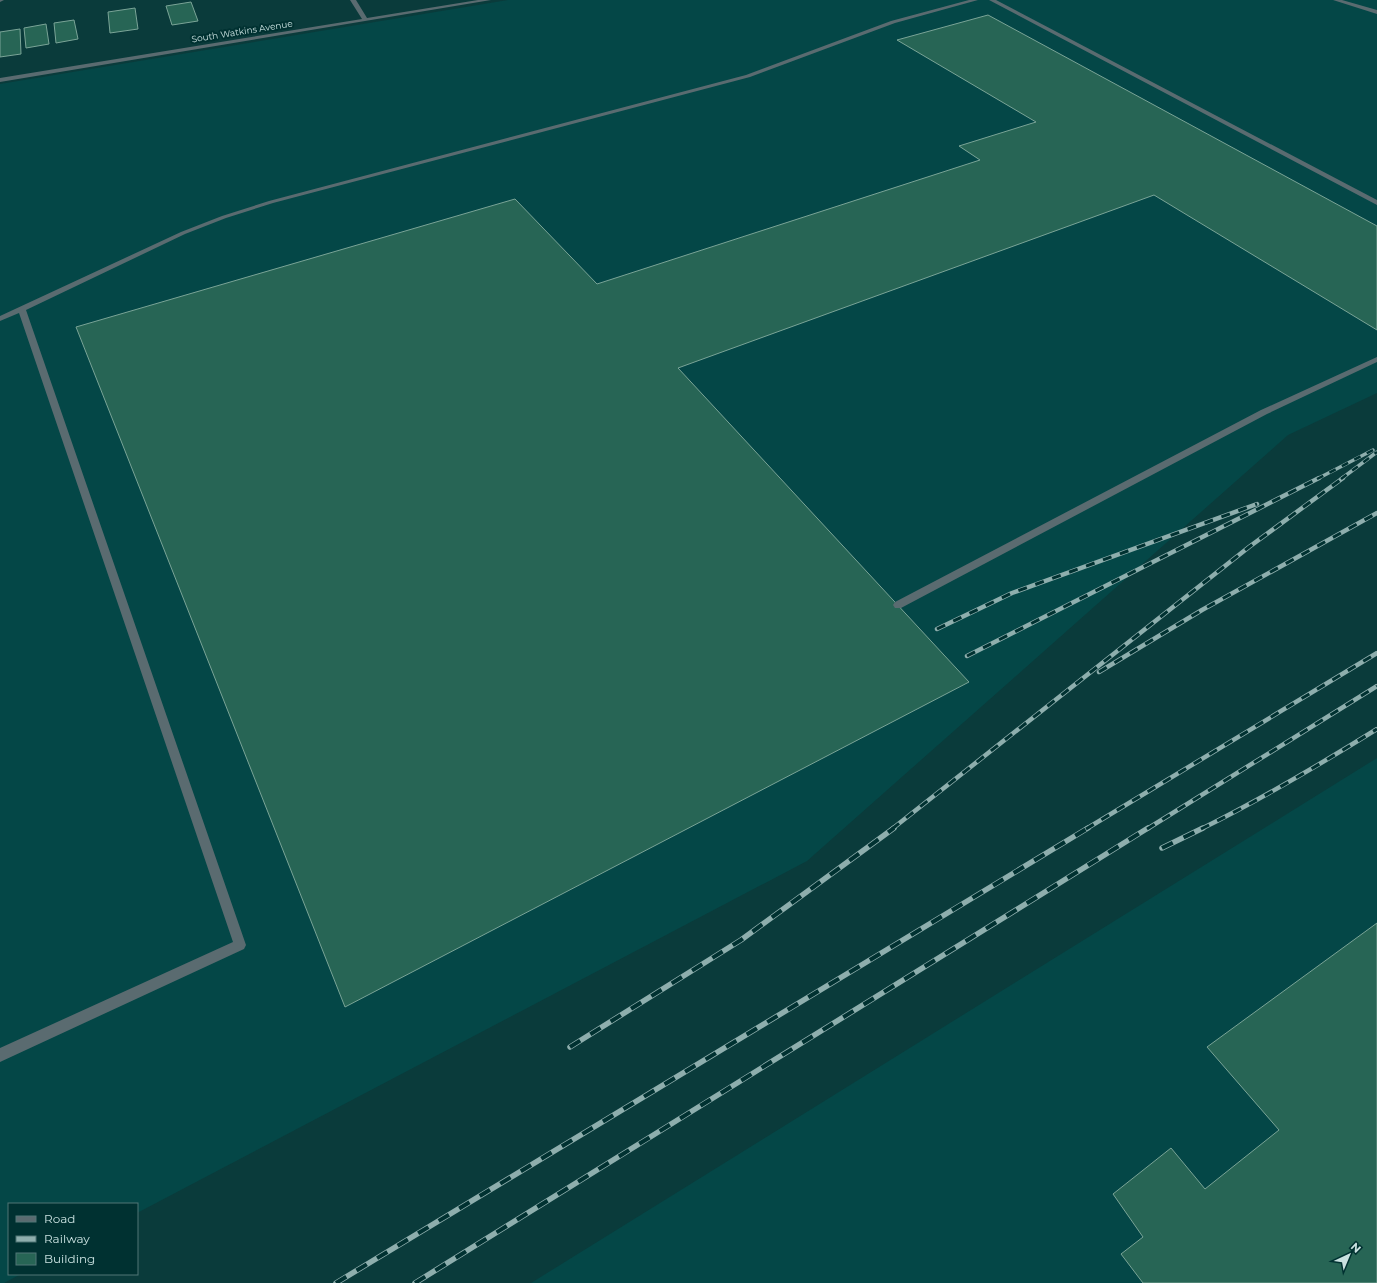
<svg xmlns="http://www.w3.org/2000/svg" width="1377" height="1283" font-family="Montserrat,sans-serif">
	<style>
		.built { fill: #044747 }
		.building { fill: #276555; stroke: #7aa497 }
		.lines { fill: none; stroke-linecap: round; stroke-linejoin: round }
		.service { fill: #5a6b70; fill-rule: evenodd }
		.minor { fill: #5a6b70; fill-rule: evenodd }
		.rail-far2-casing { stroke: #8eaead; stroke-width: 3.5 }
		.rail-far1-casing { stroke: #8eaead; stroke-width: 4.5 }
		.rail-casing { stroke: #8eaead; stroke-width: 5.5 }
		.rail-far2 { stroke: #003131; stroke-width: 2.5; stroke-dasharray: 7; stroke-linecap: butt }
		.rail-far1 { stroke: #003131; stroke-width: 3; stroke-dasharray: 9; stroke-linecap: butt }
		.rail { stroke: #003131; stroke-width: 4; stroke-dasharray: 12; stroke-linecap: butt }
		.labels { text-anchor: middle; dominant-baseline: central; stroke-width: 4; stroke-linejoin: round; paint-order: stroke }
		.far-street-label { font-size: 9px; fill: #c9e1e0; stroke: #003131 }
	</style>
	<rect width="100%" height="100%" fill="#0a3b3b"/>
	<path class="built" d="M508 0H1377V393L1288 435 807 861 137 1213V1204H9V1274H21L4 1283H0V84Z
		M1377 758V1283H531Z"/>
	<path class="building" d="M191 2 198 21 172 25 166 6Z
		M135 8 138 29 110 33 108 12Z
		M988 15 1377 226V330L1154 195 678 368 969 682 345 1007 76 327 515 199 597 284 980 160 959 146 1036 122 897 40Z
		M74 20 78 39 56 43 54 23Z
		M46 24 49 44 26 48 24 28Z
		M20 29 21 54 0 57V32Z
		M1377 923V1283H1143L1121 1254 1143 1237 1113 1194 1171 1148 1205 1189 1279 1130 1207 1047Z"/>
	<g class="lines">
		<path class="service" d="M0 0H4L0 2Z
			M969 0H978L895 23 750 77 273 203 226 218 185 234 26 310 246 945 244 949 0 1062V1048L233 942 19 313 0 321V316L181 232 222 216 269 201 746 75 891 21Z
			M989 0H996L1377 200V205Z
			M1333 0H1342L1377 10V14Z
			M1377 357V362L1267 414 901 608H895L893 605 895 602 1261 410Z"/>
		<path class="minor" d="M350 0H356L367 18 478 0H491L0 82V78L362 19Z"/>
		<defs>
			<path id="rail-far2" d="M1317 479 1373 450
				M1341 479 1377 452"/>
			<path id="rail-far1" d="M937 629 1012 593 1257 504
				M967 656 1319 478
				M1099 672 1202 610 1377 513
				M892 829 1249 547 1343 478
				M1086 829 1377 653
				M1147 829 1377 686
				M1201 829C1262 799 1319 765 1377 729"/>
			<path id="rail" d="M1162 848 1203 828
				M570 1047 741 940 894 828
				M336 1283 1088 828
				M415 1283 1148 828"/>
		</defs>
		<use href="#rail-far2" class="rail-far2-casing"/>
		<use href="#rail-far1" class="rail-far1-casing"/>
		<use href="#rail" class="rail-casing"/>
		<use href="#rail-far2" class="rail-far2"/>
		<use href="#rail-far1" class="rail-far1"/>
		<use href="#rail" class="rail"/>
	</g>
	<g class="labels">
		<g class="far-street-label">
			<text transform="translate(242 31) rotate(-9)">South Watkins Avenue</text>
		</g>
	</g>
	<rect x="8" y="1203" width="130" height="72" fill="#003131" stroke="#507777"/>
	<rect x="16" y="1216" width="20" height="6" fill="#5a6b70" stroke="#507777"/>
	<text x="44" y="1223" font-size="12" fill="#c9e1e0">Road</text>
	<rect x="16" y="1236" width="20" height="6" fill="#8eaead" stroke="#507777"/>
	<text x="44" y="1243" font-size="12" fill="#c9e1e0">Railway</text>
	<rect x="16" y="1253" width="20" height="12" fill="#276555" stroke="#507777"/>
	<text x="44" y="1263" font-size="12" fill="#c9e1e0">Building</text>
	<g transform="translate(1349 1255) rotate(44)" stroke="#003131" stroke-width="3" paint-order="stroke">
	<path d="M0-3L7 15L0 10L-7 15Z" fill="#c9e1e0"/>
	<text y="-6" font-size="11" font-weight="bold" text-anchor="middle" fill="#c9e1e0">N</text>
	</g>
</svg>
